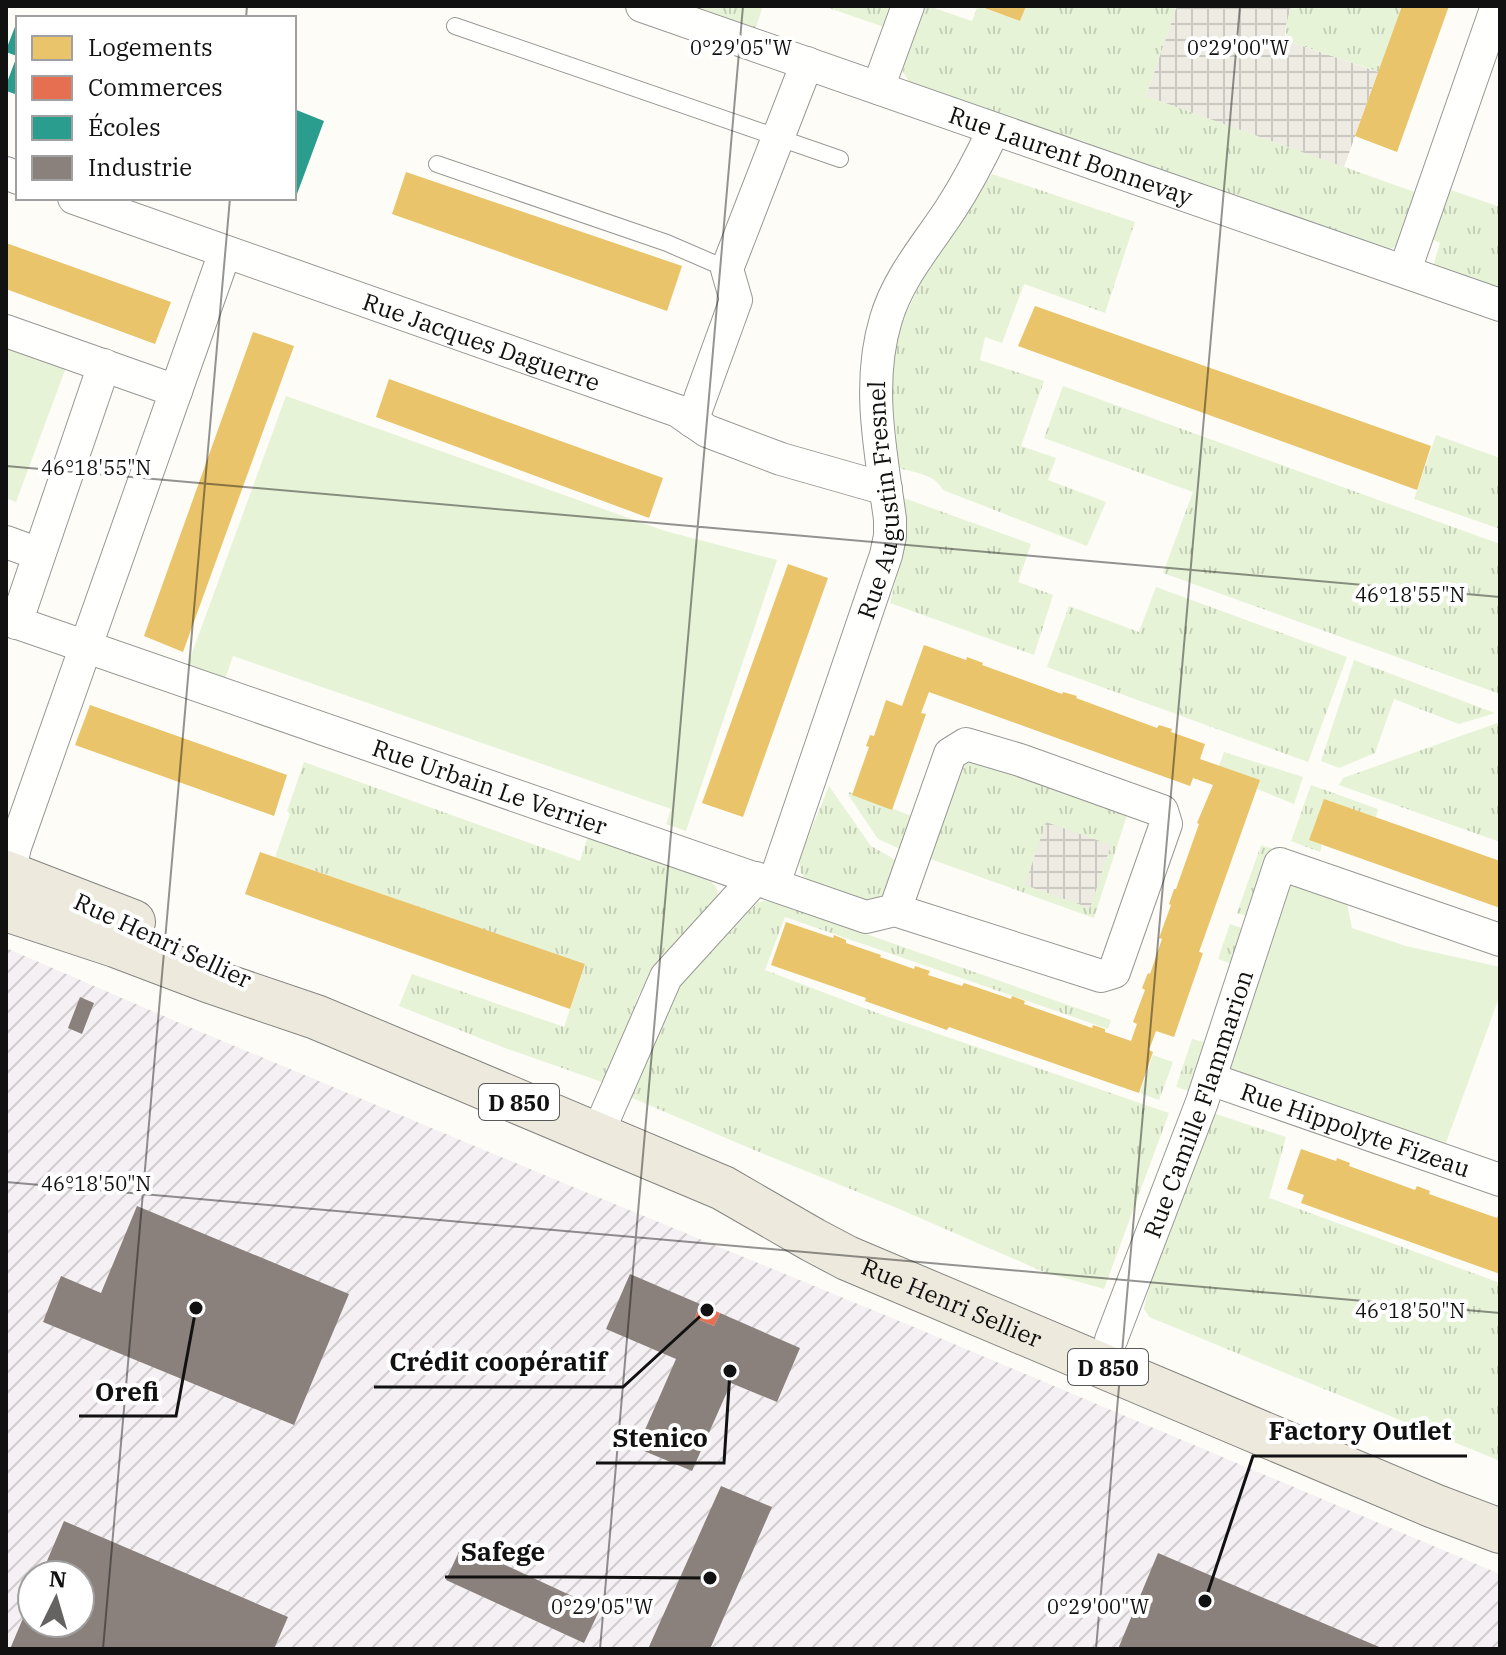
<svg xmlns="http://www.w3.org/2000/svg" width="1506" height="1655" font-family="'IBM Plex Serif',serif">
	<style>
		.industrial { fill: url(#industrial-furrows); fill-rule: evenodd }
		.grass { fill: url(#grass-tufts) }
		.park { fill: #e7f3d7 }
		.plaza { fill: url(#plaza-grid) }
		.homes { fill: #e9c46a }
		.shops { fill: #e76f51 }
		.schools { fill: #2a9d8f }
		.industry { fill: #8a817c }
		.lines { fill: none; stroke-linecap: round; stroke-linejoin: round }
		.service-casing { stroke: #979795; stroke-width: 18 }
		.minor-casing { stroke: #979795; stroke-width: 34 }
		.primary-casing { stroke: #858482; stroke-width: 46 }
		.service { stroke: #fffffe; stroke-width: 16 }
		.minor { stroke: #fffffe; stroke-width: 32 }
		.primary { stroke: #ede9dc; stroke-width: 44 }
		.ticks { fill: none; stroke: #111; stroke-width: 2; stroke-opacity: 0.45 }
		.labels { text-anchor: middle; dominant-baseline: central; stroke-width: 8; stroke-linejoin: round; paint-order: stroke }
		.shield { fill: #fff; stroke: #585858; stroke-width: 2 }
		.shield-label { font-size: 22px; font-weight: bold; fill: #111 }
		.street-label { font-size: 24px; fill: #111; stroke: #fff }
		.ticks-label { font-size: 20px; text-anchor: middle; fill: #111; stroke: #fff; stroke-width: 8; stroke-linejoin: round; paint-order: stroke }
		.leader { fill: none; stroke: #111; stroke-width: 3 }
		.callout-dot { fill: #111; stroke: #fff; stroke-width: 3 }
		.callout-label { font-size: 26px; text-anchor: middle; font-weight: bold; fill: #111; stroke: #fff; stroke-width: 8; stroke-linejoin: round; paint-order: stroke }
	</style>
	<defs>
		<pattern id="industrial-furrows" width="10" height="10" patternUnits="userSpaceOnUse" patternTransform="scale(2)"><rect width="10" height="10" fill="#f5f0f3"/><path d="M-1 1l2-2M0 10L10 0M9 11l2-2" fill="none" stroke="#d1cdcf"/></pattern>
		<pattern id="grass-tufts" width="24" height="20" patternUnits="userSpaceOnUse" patternTransform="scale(2)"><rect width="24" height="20" fill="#e7f3d7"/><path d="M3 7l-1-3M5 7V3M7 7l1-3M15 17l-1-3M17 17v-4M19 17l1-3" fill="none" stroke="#c5cfb8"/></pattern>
		<pattern id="plaza-grid" width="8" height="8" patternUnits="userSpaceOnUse" patternTransform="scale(2)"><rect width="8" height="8" fill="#edebe2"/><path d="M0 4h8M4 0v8" fill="none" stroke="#cac8c1"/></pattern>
	</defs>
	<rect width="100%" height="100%" fill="#fdfcf7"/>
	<path class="industrial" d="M6 948 189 1027 566 1184 909 1325 1500 1574V1649H6ZM32 1575H80V1623H32Z"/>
	<path class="grass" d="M685 6H763L755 30Z
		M823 6H893L884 27Z
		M922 6H928L972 21 978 6 1020 21 1026 6H1177L1146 96 1420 194 1400 245 1390 249 1380 251 1108 153 1084 141 1060 136 911 85 903 72 905 56Z
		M1291 6H1402L1379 72 1291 42C1281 30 1286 19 1291 6Z
		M992 174 1135 222 1105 313 1024 284 1002 343 985 337 980 360 1044 381 1021 446 1056 458 1048 480 1106 502 1087 546 943 490C935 474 915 473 899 468L890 367 895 336 930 264Z
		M1445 188 1500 207V291L1433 266 1440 243 1428 237Z
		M1063 386 1500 544V694L1163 573 1193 492 1044 438Z
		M1436 435 1500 458V529L1414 499Z
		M904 498 1031 544 1018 582 1053 595 1034 655 890 603 905 543Z
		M1156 587 1347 657 1308 762 1047 667 1069 606 1139 632Z
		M1354 660 1495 713 1459 724 1394 699 1375 753 1339 768 1321 761Z
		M1500 722V842L1339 785 1343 778Z
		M1224 752 1303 777 1294 804 1257 789 1259 780 1219 766Z
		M972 757 1129 809 1094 918 922 856 960 766Z
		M304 762 580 861 588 836 704 877C713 883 718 885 718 897L653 975 638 996 620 1049 605 1083 505 1048 399 1006 412 974 564 1027 585 965 275 857 290 814 287 811Z
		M1311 785 1378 809 1376 818 1324 800 1309 840 1322 845 1320 852 1291 841Z
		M829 786 871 846 901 863 880 901H867L807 881 801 873 799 859Z
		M849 792 917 818 906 852 878 839 849 796Z
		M1261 845 1277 850 1252 918 1237 913Z
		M764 901 775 902 1111 1020 1108 1029 785 917 765 970 880 1014 1169 1113 1104 1289 1044 1272 897 1208 754 1150 630 1097 674 992 757 903Z
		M1230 924 1248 930 1236 965 1218 959Z
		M1192 1039 1208 1043 1191 1092 1176 1087Z
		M1153 1055 1173 1062 1159 1100 1140 1093Z
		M1210 1112 1286 1137 1269 1198 1500 1283V1461L1149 1317 1144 1308 1162 1237Z"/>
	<path class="park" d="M6 341 68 362 16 502 6 498Z
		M286 396 665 531 777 560 686 831 666 824 671 809 233 656 225 679 188 664Z
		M1293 881 1346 899 1352 928 1406 946 1500 967V995L1444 1148 1232 1072 1228 1066 1280 892Z"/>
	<path class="plaza" d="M1177 6H1291L1285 28V35L1291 42 1378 72 1344 167 1146 96Z
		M1046 822 1111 845 1090 908 1025 885Z"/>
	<path class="homes" d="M979 6H1026L1020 21Z
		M1402 6H1449L1397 152 1355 136Z
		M406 172 682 266 667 311 392 214Z
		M6 243 171 302 155 344 6 289Z
		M1035 306 1431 446 1417 490 1018 346Z
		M253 332 294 346 183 652 144 636Z
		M389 379 663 478 649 518 376 417Z
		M788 564 828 578 743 817 702 803Z
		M924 645 966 660 967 657 983 663 982 665 1062 694 1063 692 1077 696 1076 698 1157 728 1159 725 1172 729 1171 732 1205 744 1200 759 1260 780 1199 952 1203 953 1174 1037 1156 1031 1149 1050 1153 1052 1139 1093 949 1027 947 1030 865 1001 866 998 771 965 786 922 833 938 834 935 846 940V943L881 955 880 957 914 969 915 966 930 971 928 975 962 986 964 983 1011 999 1012 996 1025 1001 1024 1004 1092 1028 1093 1025 1105 1029V1032L1131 1041 1137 1024 1133 1022 1145 990 1142 988 1148 973 1150 974 1162 939 1159 938 1171 905 1169 904 1174 889H1176L1199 824 1197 823 1213 785 1193 778 1190 786 929 692 921 713 926 714 892 810 852 795 869 747 866 746 870 735 874 736 886 700 902 706Z
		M90 705 287 775 274 816 75 745Z
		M1324 799 1500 861V908L1309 840Z
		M260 852 585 964 570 1009 245 894Z
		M1301 1149 1336 1161 1337 1158 1350 1163 1349 1166 1415 1190 1417 1186 1430 1191 1429 1194 1497 1218 1500 1211V1274L1301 1203 1304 1195 1287 1189Z"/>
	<path class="shops" d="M700 1304 720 1313 714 1326 695 1318Z"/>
	<path class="schools" d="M18 19V95L6 91V85L17 56 6 52V50Z
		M294 109 324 121 297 194 294 193Z"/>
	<path class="industry" d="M80 997 94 1003 82 1034 68 1028Z
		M137 1206 349 1294 294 1425 43 1322 61 1276 101 1293Z
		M630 1274 700 1304 695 1318 714 1326 720 1313 800 1348 777 1402 731 1383 692 1471 637 1448 676 1359 606 1329Z
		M721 1486 772 1507 710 1649H648Z
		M64 1521 288 1617 274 1649H10L32 1597V1623H80V1575H41Z
		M462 1545 600 1609 584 1643 446 1580Z
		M1158 1553 1384 1649H1118Z"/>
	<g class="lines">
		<defs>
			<path id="service" d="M455 26 840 159
				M437 164 667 243 727 269"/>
			<g id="minor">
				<path id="s1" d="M642 6 1500 305"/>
				<path d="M878 88 908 6"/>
				<path d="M6 173 18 178"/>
				<path id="s2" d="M74 198 678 411 707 431 781 459 886 489"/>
				<path d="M1405 270 1497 6"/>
				<path d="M6 331 176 391"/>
				<path d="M692 421 736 300 727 269 807 63"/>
				<path d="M6 542 39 554"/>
				<path id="s3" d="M6 619 866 917 895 910 1101 976 1114 972 1166 824 1162 811 1020 760 966 744 950 754 895 910"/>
				<path d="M16 623 104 365"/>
				<path d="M9 874 15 847 225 252"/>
				<path id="s4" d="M774 884 886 555 890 536V519C881 453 866 384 886 319 898 278 927 245 950 210 967 184 981 157 994 129"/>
				<path id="s5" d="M1210 1079 1500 1180"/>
				<path d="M597 1135 666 977 756 878"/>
				<path id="s6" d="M1111 1340 1202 1102 1280 864 1500 940"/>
			</g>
			<g id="primary">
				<path d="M6 873 133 922"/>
				<path id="s7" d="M6 909 115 945 210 981 316 1017 469 1081 723 1188 813 1240 847 1258 1434 1506 1500 1531"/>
			</g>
		</defs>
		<use href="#service" class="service-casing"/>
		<use href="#minor" class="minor-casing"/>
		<use href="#primary" class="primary-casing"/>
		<use href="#service" class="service"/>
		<use href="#minor" class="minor"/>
		<use href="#primary" class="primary"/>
	</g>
	<path class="ticks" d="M246 18 247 6M6 466 1500 597M6 1182 1500 1313M103 1649 230 198M600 1649 743 6M1096 1649 1240 6"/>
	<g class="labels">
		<g class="shield">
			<rect x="479" y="1084" width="80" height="36" rx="6"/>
			<rect x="1068" y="1349" width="80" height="36" rx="6"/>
		</g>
		<g class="shield-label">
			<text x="519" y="1102">D 850</text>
			<text x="1108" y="1367">D 850</text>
		</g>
		<g class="street-label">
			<text stroke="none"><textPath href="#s1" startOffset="454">Rue Laurent Bonnevay</textPath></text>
			<text stroke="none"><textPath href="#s2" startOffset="432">Rue Jacques Daguerre</textPath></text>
			<text stroke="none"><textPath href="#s4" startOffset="402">Rue Augustin Fresnel</textPath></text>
			<text stroke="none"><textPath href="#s3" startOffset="512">Rue Urbain Le Verrier</textPath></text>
			<text transform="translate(163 940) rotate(25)">Rue Henri Sellier</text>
			<text stroke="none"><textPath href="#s6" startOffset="252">Rue Camille Flammarion</textPath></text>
			<text stroke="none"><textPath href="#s5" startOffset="154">Rue Hippolyte Fizeau</textPath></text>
			<text stroke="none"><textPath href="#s7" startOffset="1026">Rue Henri Sellier</textPath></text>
		</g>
	</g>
	<g class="ticks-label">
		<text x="741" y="55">0°29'05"W</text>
		<text x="1238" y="55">0°29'00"W</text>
		<text x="96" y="475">46°18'55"N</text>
		<text x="1410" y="602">46°18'55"N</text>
		<text x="96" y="1191">46°18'50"N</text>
		<text x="1410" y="1318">46°18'50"N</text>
		<text x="602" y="1614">0°29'05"W</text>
		<text x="1098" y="1614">0°29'00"W</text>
	</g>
	<path class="leader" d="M707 1310L623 1387H374M196 1308L176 1416H79M1205 1601L1253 1456H1467M730 1371L724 1463H596M710 1578L562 1577H445"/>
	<g class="callout-dot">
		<circle cx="707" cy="1310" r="8"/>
		<circle cx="196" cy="1308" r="8"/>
		<circle cx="1205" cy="1601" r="8"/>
		<circle cx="730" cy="1371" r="8"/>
		<circle cx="710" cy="1578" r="8"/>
	</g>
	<g class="callout-label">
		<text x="498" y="1371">Crédit coopératif</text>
		<text x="127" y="1401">Orefi</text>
		<text x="1360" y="1440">Factory Outlet</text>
		<text x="660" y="1447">Stenico</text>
		<text x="503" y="1561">Safege</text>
	</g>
	<rect width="1506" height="1655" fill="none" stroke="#111111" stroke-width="16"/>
	<rect x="16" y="16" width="280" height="184" fill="#ffffff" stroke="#a0a0a0" stroke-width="2"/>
	<rect x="32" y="36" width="40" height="24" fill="#e9c46a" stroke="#a0a0a0" stroke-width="2"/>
	<text x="88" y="56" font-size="24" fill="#111111">Logements</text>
	<rect x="32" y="76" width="40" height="24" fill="#e76f51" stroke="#a0a0a0" stroke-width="2"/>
	<text x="88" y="96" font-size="24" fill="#111111">Commerces</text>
	<rect x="32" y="116" width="40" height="24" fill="#2a9d8f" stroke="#a0a0a0" stroke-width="2"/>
	<text x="88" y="136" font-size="24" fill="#111111">Écoles</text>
	<rect x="32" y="156" width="40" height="24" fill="#8a817c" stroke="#a0a0a0" stroke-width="2"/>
	<text x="88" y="176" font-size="24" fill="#111111">Industrie</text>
	<g transform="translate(56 1599) rotate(5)"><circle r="38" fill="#ffffff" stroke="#a0a0a0" stroke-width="2"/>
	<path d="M0-6L14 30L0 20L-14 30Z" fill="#646362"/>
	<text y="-12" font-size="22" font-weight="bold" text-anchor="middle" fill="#111111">N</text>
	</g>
</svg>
